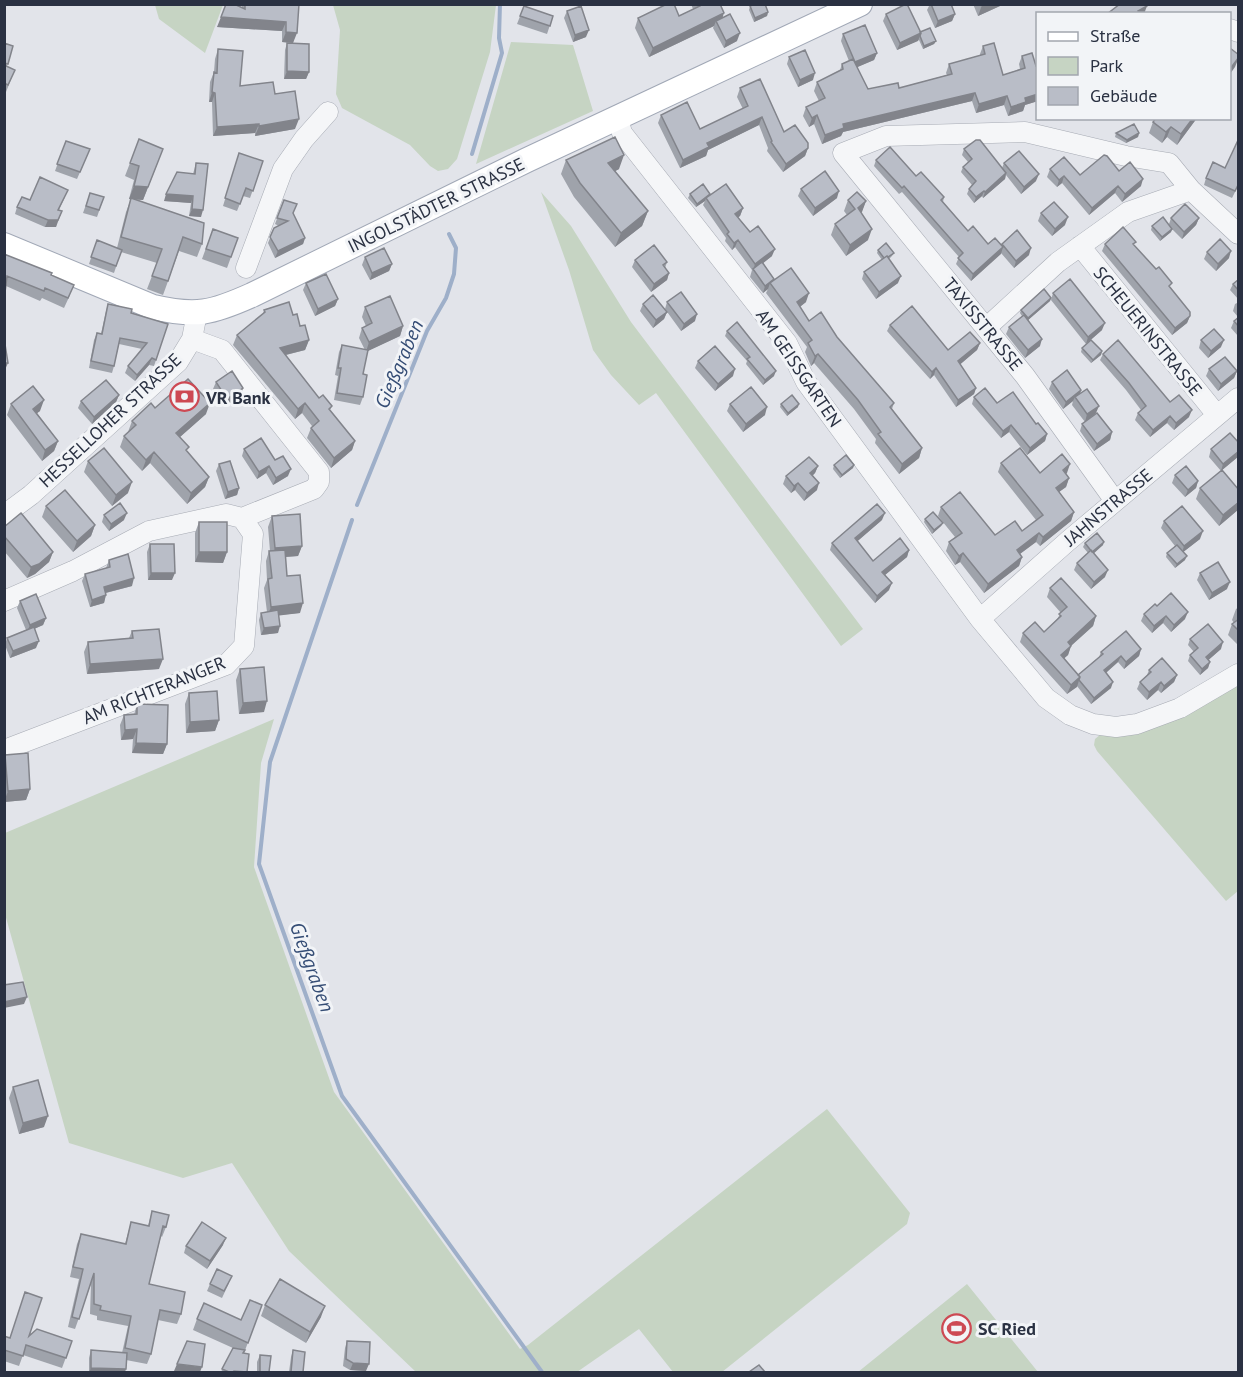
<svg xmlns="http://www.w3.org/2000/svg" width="1243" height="1377" font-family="'PT Sans',sans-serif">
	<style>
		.green { fill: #c6d4c3 }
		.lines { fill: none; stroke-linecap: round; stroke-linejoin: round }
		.stream { stroke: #9eafc9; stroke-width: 4 }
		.minor-casing { stroke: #a7abb4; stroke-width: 21 }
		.major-casing { stroke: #a1a8b6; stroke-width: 26 }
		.minor { stroke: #f5f6f8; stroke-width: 20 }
		.major { stroke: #fff; stroke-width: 24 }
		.wall { fill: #9fa3ab }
		.shaded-wall { fill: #82848b }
		.building { fill: #b9bdc7; stroke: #82848b; stroke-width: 1.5 }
		.labels { text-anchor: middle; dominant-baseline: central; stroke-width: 6; stroke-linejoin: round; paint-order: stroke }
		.street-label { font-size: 18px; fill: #2a3142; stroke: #f2f4f7 }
		.poi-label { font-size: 18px; font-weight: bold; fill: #2a3142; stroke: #f2f4f7; text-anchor: start }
		.water-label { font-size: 20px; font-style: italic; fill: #354d75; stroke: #f2f4f7 }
	</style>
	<rect width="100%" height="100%" fill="#e2e4ea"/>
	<path class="green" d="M155 5H223L205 53 159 19Z
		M333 5H496L490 52 457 159 448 169 438 171 430 166 410 145 342 108 336 94 340 30Z
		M511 42 573 45 593 111 476 164Z
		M541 192 571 226 631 322 863 629 841 646 656 393 639 405 611 375 593 350 569 270Z
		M1238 682V891L1226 901 1097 751 1094 745 1095 739 1101 734Z
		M274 719 261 763 254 867 334 1092 520 1349 528 1345 827 1109 910 1213 907 1224 722 1372H673L639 1329 577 1372H416L289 1251 232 1163 183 1178 69 1143 5 914V833Z
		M967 1284 1038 1372H858Z"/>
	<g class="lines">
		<path class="stream" d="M472 154 502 53 499 38 500 4
			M357 505 427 331 446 298 454 274 456 248 449 234
			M352 520 270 762 259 864 342 1096 542 1372"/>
		<defs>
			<path id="minor" d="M1230 29 1238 32
				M618 118 622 133 787 343 806 382 980 619 1046 698 1070 715 1093 724 1116 727 1137 724 1180 708 1238 674
				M1080 246 1217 415
				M246 268 283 169 304 139 328 112
				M986 328 1058 262 1128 212 1191 190
				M192 339 222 350 319 472V482L314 489 242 518
				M1115 501 1025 376 843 153 886 136 1025 132 1126 156 1169 163 1191 190 1238 234
				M4 515 31 495 178 362 192 339 197 313
				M4 601 73 571 149 531 226 514 242 518 253 534 244 646 226 665 4 750
				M980 619 1068 541 1238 398"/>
			<path id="major" d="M4 245 153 307C196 317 212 313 252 295L527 160 860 4"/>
		</defs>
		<use href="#minor" class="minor-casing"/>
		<use href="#major" class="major-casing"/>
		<use href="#minor" class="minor"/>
		<use href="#major" class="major"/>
	</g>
	<path class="wall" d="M242 4H299L293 43 282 42V31L217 27 242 8Z
		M691 4H720L723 18 737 41 724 48 713 28 714 26 649 57 635 28 638 18 679 16 693 9Z
		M930 4H951L955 14 952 21 935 28 927 10Z
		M973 4H1000V6L978 16Z
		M524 6 553 16 547 34 517 24Z
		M750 6 768 12 767 16 754 22 749 10Z
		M567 11 586 37 573 42 564 18Z
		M886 14 936 41 934 44 923 49 919 40 897 50 883 21Z
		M843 34 877 53 874 60 857 67 868 89 899 88 947 75 946 73 949 64 980 56V54L983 46 1003 75 1020 69 1019 64 1022 56 1036 66 1038 65V101L1025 105 1023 111 1008 116 1004 105 976 113 972 101 843 132 841 136 822 144 814 124 809 127 803 116 806 107 819 101 814 91 817 82 840 70 842 64 849 61 841 41Z
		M4 43 13 46 7 66 12 77 6 92 4 91Z
		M287 43 309 72 306 79H284L285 50Z
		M218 49 240 86 275 94 295 129 255 136V133L213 136 212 102H209L210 82 214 72 215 59Z
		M789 57 813 80 798 87 787 64Z
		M740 88 784 132 808 148 805 156 783 172 767 151 768 148 759 125 708 150 706 156 680 168 658 123 661 115 700 129 743 109 737 97Z
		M1156 118H1197L1177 145 1167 137 1162 143 1149 133 1153 122Z
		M1116 133H1139L1138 137 1126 143 1115 137Z
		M1239 138V184L1232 198 1204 185 1206 178 1225 168Z
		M66 141 87 156 77 179 55 171Z
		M964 149 1002 168 1004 163 1036 181 1021 194 1006 175 1005 179 983 198 982 196 974 203 967 194 969 189 972 185 961 172 963 167 968 162 962 155Z
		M237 160 263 161 250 198 243 196 237 211 223 206Z
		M566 160 619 169 615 171 648 211 642 226 615 247 574 197 561 174Z
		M876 160 916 176 944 197 943 202 968 231 988 244 1001 245 1002 244 1029 255 1014 268 1001 253 971 281 956 264 959 257 902 192 899 194 874 166Z
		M158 162 143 200 133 199 202 244 197 257 179 251 163 295 147 289 157 263 121 252 114 273 89 264 97 240 117 248 126 212 131 199H129L134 180 125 176 130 163Z
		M196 163 201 217 189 216 191 203 164 201 193 174Z
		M1050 169 1080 175 1119 171 1141 186 1122 202 1115 193 1089 215 1062 183 1057 187 1047 177Z
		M801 189 837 198 813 216 798 196Z
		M90 193 104 197 97 217 83 213Z
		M690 194H710L743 208 740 216 738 217 750 232 772 256 763 263 774 279 806 302 800 307 809 321 837 337 894 403 892 409 922 448 919 458 899 474 875 443 876 439 854 409 814 363 811 366 805 352 807 347 766 293 768 289 763 293 750 277 752 270 735 247 732 250 725 241 726 238 703 205 705 201 696 207 688 198Z
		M65 197 59 210 56 227H45L15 214 17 207 30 200Z
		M284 200 293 214 305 238 303 244 275 258 268 243 274 228 279 226 275 224Z
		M848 200 866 201 861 213 868 240 846 256 831 235 835 224 847 215 844 211Z
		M1041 213 1065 225 1052 236 1038 221Z
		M1171 218H1199L1196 225 1182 239 1172 229 1171 232 1160 241 1151 230 1152 226 1169 224Z
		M213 229 238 238 227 268 202 259Z
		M1105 244 1134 246 1171 288 1190 316 1187 323 1172 335 1102 251Z
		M878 250 894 253 892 256 889 259 898 283 876 299 862 279 864 272 882 260 877 253Z
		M1207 252 1229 258 1216 271 1204 259Z
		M4 254 51 275 70 295 64 308 42 298 40 301 6 286Z
		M365 257 392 264 389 271 370 280 362 265Z
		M635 260 667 262 665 268 669 273 667 280 651 292 632 267Z
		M1239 279V300L1230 290 1233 284Z
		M306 283 338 299 335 306 315 316 303 290Z
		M1053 293 1102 330 1086 344 1051 300Z
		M1051 298 1050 301 1028 320 1040 346 1025 358 1006 334 1009 327 1022 316 1020 313 1021 310Z
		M667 302 695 321 681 331 665 309Z
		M1239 302V335L1238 336 1231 328 1234 321 1238 317 1233 311 1235 304Z
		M108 304 131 313 168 324 154 366 149 365 135 381 125 373 128 366 142 349 119 344 114 366 112 373 89 368 94 340 97 333 101 334 106 311Z
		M643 304 667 312 664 319 653 328 640 311Z
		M365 307 403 326 400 336 367 351 363 374V397L360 405 334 400 338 376 335 375 339 352 342 345 365 350 359 338 362 328 366 326 362 317Z
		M264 310 293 315 309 340 305 350 286 355 319 398 332 406 330 410 355 441 352 450 331 468 307 438 311 428 312 426 302 413 295 419 233 345 237 335 263 314Z
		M890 325 948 350 980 343 977 350 960 364 976 388 974 394 956 407 934 375 930 379 887 331Z
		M727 331 774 376 763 385 746 364 747 361 725 336Z
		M1201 340 1221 347 1208 358 1199 348Z
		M1082 348 1102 351 1101 355 1091 363 1081 352Z
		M1103 354 1170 402 1189 417 1174 430 1167 423 1150 437 1135 420 1138 413 1141 410 1126 390 1100 360Z
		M698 361 733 376 715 391 695 368Z
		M1209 369 1237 371 1234 378 1218 391 1206 376Z
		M216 382 241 396 225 406 213 389Z
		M1052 382 1081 390 1080 394 1096 413 1085 422 1072 405 1073 401 1063 409 1049 389Z
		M119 395 116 402 92 424 78 408 81 401Z
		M974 397 997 403 1036 424 1047 434 1045 441 1027 455 1009 432 1001 438 972 404Z
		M11 404 40 411 37 413 58 441 54 451 42 461 7 415Z
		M730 404 765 415 743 432 727 411Z
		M781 404 798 407 787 416 780 407Z
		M155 408 206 414 180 437 187 452 209 477 205 487 187 504 150 463 142 471 120 447 124 436 128 432 132 421Z
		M1082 424 1112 432 1110 440 1094 451 1080 431Z
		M1239 443V456L1222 470 1239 490V509L1219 526 1196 499 1200 488 1221 471 1209 457 1211 449Z
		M244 449 275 460 288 476 273 485 266 473 257 479 242 456Z
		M88 461 128 493 112 506 84 472Z
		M1001 463 1040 473H1067H1066L1069 478 1066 487 1059 492 1074 512 1071 521 1040 546 1036 542 1020 554 1022 557 1019 566 984 593 960 562 955 565 946 551 949 542 955 537 938 516 941 507 995 535 1022 531 1036 520 998 472Z
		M219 464 239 488 237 495 225 499 216 471Z
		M834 465H854L853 468 840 478 833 469Z
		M818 466 815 473 813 475 817 490 804 501 795 490 791 493 783 484 786 476Z
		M1175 475 1198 481 1196 488 1185 497 1172 483Z
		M46 506 95 525 91 536 73 552 42 517Z
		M104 515 124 520 109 531 102 522Z
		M272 516 302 546 298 556 285 557 287 576 300 613 279 615 278 633 261 635 259 620 261 613 267 612 264 588 267 580 266 561 269 551H270L268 527Z
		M925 519 943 523 941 526 932 534 924 522Z
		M882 520 857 541 873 561 909 550 907 557 885 575 889 590 875 603 830 550 832 543Z
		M1164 521 1200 539 1183 552 1185 560 1175 568 1166 557 1167 553 1175 546 1161 528Z
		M199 522 227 552 223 563 195 562V533Z
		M4 527 53 552 49 562 35 574 27 578 4 551Z
		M1085 543 1103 545 1093 553 1105 577 1091 589 1074 570 1077 563 1088 553 1083 547Z
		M150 544 172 580H148L147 552Z
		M109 560 132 586 106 593 104 603 90 607 82 581 85 574 106 568Z
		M1200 573 1227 589 1209 600 1197 580Z
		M1050 588 1096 616 1093 626 1071 646 1068 655 1064 658 1078 675 1099 657 1101 652 1141 649 1139 656 1124 669 1118 662 1106 673 1111 688 1091 704 1077 686 1067 694 1020 642 1023 633 1044 632 1057 619 1061 613 1047 597Z
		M20 601 46 618 43 625 34 629 36 648 10 658 5 645 7 638 26 630 17 608Z
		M1157 606 1185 619 1171 632 1163 623 1152 633 1141 621 1144 614Z
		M1239 607V646L1228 635 1232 624 1234 623 1232 620 1236 609Z
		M132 631 159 669 87 674 84 652 88 642 129 638Z
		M1190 639 1221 649 1208 660 1210 662 1208 668 1200 675 1188 661 1190 655 1194 652 1188 645Z
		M240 669 264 712 239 714 236 680Z
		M1149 670 1177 675 1174 682 1161 693 1158 690 1147 700 1137 689 1140 682 1147 675Z
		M189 693 219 720 215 731 186 733 185 704Z
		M137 704 167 744 163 754 132 753 133 739 121 740 120 725 124 715H134Z
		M5 755 30 789 26 800 4 802V757Z
		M13 1087 44 1127 19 1134 9 1098Z
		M152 1211 166 1227 162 1237 161 1236 149 1284 181 1314 177 1324 158 1320 151 1354 147 1364 126 1360 125 1372H89V1358L91 1350 122 1353 128 1326 97 1320V1316L90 1314 91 1284 75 1329 68 1327 79 1279 70 1277 77 1244 81 1234 125 1244 131 1222 148 1226Z
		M223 1245 207 1269 184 1253 186 1246Z
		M229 1283 222 1298 207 1291 210 1284Z
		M25 1292 29 1336 72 1341 62 1368 23 1355 19 1366 4 1361V1336L10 1338Z
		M262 1305 244 1353 247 1372H221L233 1348 193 1330 197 1319 241 1320Z
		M265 1305 321 1317 306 1343 261 1316Z
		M347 1341 366 1371 350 1370 343 1366 345 1348Z
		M293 1350 303 1372H289L291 1357Z
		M260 1355 269 1372H257V1362Z"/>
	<path class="shaded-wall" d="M984 4H1000V6L978 16 982 5Z
		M1147 6 1144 14H1137L1138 11Z
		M768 12 767 16 754 22 755 18Z
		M724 13 721 22 716 21 714 26 649 57 653 48Z
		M955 14 952 21 935 28 938 21Z
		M221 17 286 22 282 31 217 27Z
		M589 30 586 37 573 42 575 35Z
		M286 32 297 33 293 43 282 42Z
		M740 33 737 41 724 48 726 41Z
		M921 33 918 41 897 50 900 43Z
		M936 41 934 44 923 49 924 46Z
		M877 53 874 60 853 69 855 62Z
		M1239 57 1235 67 1230 74V69Z
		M287 71 309 72 306 79H284Z
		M815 73 813 80 798 87 800 80Z
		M212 92 215 93 212 102H209Z
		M975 93 972 101 843 132 841 136 822 144 825 135 843 124Z
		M1038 94V101L1025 105 1023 111 1008 116 1011 107 1025 98Z
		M1007 96 1004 105 976 113 979 104Z
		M817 115 814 124 809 127 812 118Z
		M762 117 759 125 708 150 706 156 680 168 683 160 707 143Z
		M1193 118H1197L1177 145 1181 134Z
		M299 119 295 129 255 136 259 126Z
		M259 124 255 133 213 136 217 127Z
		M1171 127 1167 137 1162 143 1166 132Z
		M1139 133 1138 137 1126 143 1127 140Z
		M808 148 805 156 783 172 786 164Z
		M624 155 619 169 603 178 608 163Z
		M158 162 143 200 129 199 134 186Z
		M1006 173 1005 179 983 198 985 192Z
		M1039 174 1036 181 1021 194 1024 187Z
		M1064 176 1062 183 1057 187 1059 180Z
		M1143 179 1141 186 1122 202 1125 194Z
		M1118 186 1115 193 1089 215 1092 208Z
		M839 191 837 198 813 216 815 208Z
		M984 191 982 196 974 203 976 197Z
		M166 194 193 196 191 203 164 201Z
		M710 194 706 198 705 201 696 207 697 204Z
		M866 201 862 212 854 219 858 208Z
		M743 208 740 216 733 221 735 214Z
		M192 209 203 210 201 217 189 216Z
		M62 211 56 227H45L48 220Z
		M648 211 642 226 615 247 621 233Z
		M1068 217 1065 225 1052 236 1055 229Z
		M1199 218 1196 225 1182 239 1184 232Z
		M872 229 868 240 846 256 850 245Z
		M1172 229 1171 232 1160 241 1162 237Z
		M305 238 303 244 275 258 278 251Z
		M738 240 735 247 732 250 734 243Z
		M1003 247 1001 254 971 281 973 274Z
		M1031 248 1029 255 1014 268 1016 261Z
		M775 249 772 256 753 271 755 264Z
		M1231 251 1229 258 1216 271 1218 264Z
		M392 264 389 271 370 280 372 273Z
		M669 273 667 280 651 292 654 284Z
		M901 276 898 283 876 299 879 292Z
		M774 279 770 283 768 289 763 293 765 286Z
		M809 293 806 302 793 312 797 302Z
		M1051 298 1050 301 1027 321 1028 318Z
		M338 299 335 306 315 316 318 309Z
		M667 312 664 319 653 328 656 320Z
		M697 314 695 321 681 331 684 324Z
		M1190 316 1187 323 1172 335 1175 328Z
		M1105 323 1102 330 1086 344 1088 337Z
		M403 326 400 336 366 352 369 342Z
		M1042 339 1040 346 1025 358 1028 350Z
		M309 340 305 350 277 357 280 348Z
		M1224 340 1221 347 1208 358 1211 351Z
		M980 343 977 350 956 368 958 361Z
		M1102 351 1101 355 1091 363 1093 360Z
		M818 354 814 363 811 366 815 356Z
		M152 358 149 365 135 381 137 375Z
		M4 363H8L4 372Z
		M936 368 934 375 930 379 932 372Z
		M735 369 733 376 715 391 718 384Z
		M776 371 774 376 763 385 765 380Z
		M1237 371 1234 378 1218 391 1221 384Z
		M243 388 241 396 225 406 227 399Z
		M976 388 974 394 956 407 958 400Z
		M1081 390 1079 397H1075L1073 401 1063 409 1066 402Z
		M119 395 116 402 92 424 94 417Z
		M44 400 40 411 29 419 33 409Z
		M210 403 206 414 172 444 176 433Z
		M305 403 302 413 295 419 298 409Z
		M799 404 798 407 787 416 788 413Z
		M1099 406 1096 413 1085 422 1087 414Z
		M767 407 765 415 743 432 746 424Z
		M1192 410 1189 417 1174 430 1176 423Z
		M1170 416 1167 423 1150 437 1153 430Z
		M1011 425 1009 432 1001 438 1003 431Z
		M1112 432 1110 440 1094 451 1097 444Z
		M1047 434 1045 441 1027 455 1030 448Z
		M58 441 54 451 42 461 45 450Z
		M355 441 352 450 331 468 334 458Z
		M922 448 919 458 899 474 902 464Z
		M1239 451V456L1221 471 1223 464Z
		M154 452 150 463 142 471 146 460Z
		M1070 464 1067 473 1060 479 1063 470Z
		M854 465 853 468 840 478 842 475Z
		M269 466 266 473 257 479 259 472Z
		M818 466 815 473 808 480 810 473Z
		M291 469 288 476 273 485 276 478Z
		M209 477 205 487 187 504 191 493Z
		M1069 478 1066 487 1052 497 1056 488Z
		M1198 481 1196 488 1185 497 1188 490Z
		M132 482 128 493 112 506 116 495Z
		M798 483 795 490 791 493 794 486Z
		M819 483 817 490 804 501 807 493Z
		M239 488 237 495 225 499 228 492Z
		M1239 502V509L1219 526 1223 515Z
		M1074 512 1071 521 1040 546 1043 537Z
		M127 513 124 520 109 531 111 524Z
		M885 513 882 520 852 546 855 538Z
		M943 523 941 526 932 534 934 530Z
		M95 525 91 536 73 552 77 541Z
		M1203 531 1200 539 1182 553 1184 546Z
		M1039 533 1036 542 1013 559 1017 550Z
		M1104 542 1103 545 1091 556 1092 552Z
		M302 546 298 556 271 558 275 548Z
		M909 550 907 557 880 579 882 572Z
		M53 552 49 562 35 574 27 578 31 567Z
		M199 552H227L223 563 195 562Z
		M963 553 960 562 955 565 959 556Z
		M1187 556 1185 560 1175 568 1177 564Z
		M1022 557 1019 566 984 593 988 584Z
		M1108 570 1105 577 1091 589 1094 582Z
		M151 573H175L172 580H148Z
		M134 578 132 586 101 594 104 587Z
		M1230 582 1227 589 1209 600 1212 593Z
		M892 583 889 590 875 603 877 596Z
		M106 595 104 603 90 607 92 600Z
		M303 603 300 613 267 617 271 607Z
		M1188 612 1185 619 1171 632 1174 625Z
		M1096 616 1093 626 1064 652 1068 642Z
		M1166 616 1163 623 1152 633 1154 626Z
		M46 618 43 625 27 632 30 625Z
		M280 626 278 633 261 635 264 628Z
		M39 641 36 648 10 658 13 651Z
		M1223 642 1221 649 1204 664 1206 657Z
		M1071 646 1068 655 1058 664 1061 655Z
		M1141 649 1139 656 1124 669 1126 662Z
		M1121 656 1118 662 1101 677 1104 670Z
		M163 659 159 669 87 674 90 664Z
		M1210 662 1208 668 1200 675 1202 669Z
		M1177 675 1174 682 1161 693 1164 686Z
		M1080 677 1077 687 1067 694 1071 685Z
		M1113 682 1111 688 1091 704 1094 698Z
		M1161 682 1158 690 1147 700 1149 692Z
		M267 701 264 712 239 714 243 703Z
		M219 720 215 731 186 733 190 722Z
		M137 729 133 739 121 740 125 730Z
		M136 743 167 744 163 754 132 753Z
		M30 789 26 800 4 802 8 791Z
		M27 997 24 1004 4 1008V1002Z
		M48 1116 44 1127 19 1134 23 1123Z
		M226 1238 223 1245 207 1269 210 1261Z
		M325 1306 321 1317 306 1343 310 1332Z
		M353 1363 369 1364 366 1371 350 1370Z
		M177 1364 202 1367 200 1372H185L174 1371Z
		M91 1368 126 1369 125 1372H89Z"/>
	<path class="building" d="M226 4H234L245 9V4H299L297 33 286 32V22L221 17Z
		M667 4H674L679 16 700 6 699 4H720L724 13 653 48 638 18Z
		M755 4H765L768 12 755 18 750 6Z
		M906 4H907L921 33 900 43 886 14Z
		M931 4H951L955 14 938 21Z
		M1120 4H1146L1147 6 1138 11 1140 14H1107Z
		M524 6 553 16 550 26 520 16Z
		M581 6 589 30 575 35 567 11Z
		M730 14 740 33 726 41 716 21Z
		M865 25 877 53 855 62 843 34Z
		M930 28 936 41 924 46 920 36 921 33 920 32Z
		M4 43 13 46 8 64 4 63Z
		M287 43 309 44V72L287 71Z
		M994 43 1003 75 1025 68 1022 56 1032 53 1036 66 1038 65V94L1025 98 1026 102 1011 107 1007 96 979 104 975 93 843 124 844 128 825 135 817 115 812 118 806 107 825 98 817 82 843 69 842 64 853 59 868 89 898 83 899 88 952 74 949 64 985 54 983 46Z
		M1230 48 1239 55V57L1230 69Z
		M218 49 243 51 240 86 273 82 275 94 295 91 299 119 259 126V124L217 127 215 93 212 92 214 72 217 73Z
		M805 50 815 73 800 80 789 57Z
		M4 65 15 70 8 85 4 83Z
		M760 79 784 132 795 125 808 143V148L786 164 771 142 772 141 762 117 707 143 709 147 683 160 661 115 687 102 700 129 748 106 740 88Z
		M1156 118H1193L1181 134 1171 127 1166 132 1153 122Z
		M1134 124 1139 133 1127 140 1116 133Z
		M615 137 624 155 608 163 648 211 621 233 580 183 566 160Z
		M1239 138V183L1235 191 1206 178 1213 162 1225 168Z
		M139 139 163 149 148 187 134 186 139 166 130 163Z
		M976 140H980L1006 173 985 192 984 191 976 197 969 189 976 181 963 167 972 159 964 149Z
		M66 141 90 149 80 172 57 164Z
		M890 147 916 176 921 172 944 197 941 200 968 231 973 226 988 244 995 238 1003 247 973 274 958 258 963 253 904 186 902 188 876 160Z
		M1019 151 1039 174 1024 187 1004 163Z
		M239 153 263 161 253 191 246 188 240 204 225 198Z
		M1104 155 1107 156 1119 171 1130 162 1143 179 1125 194 1118 186 1092 208 1064 176 1059 180 1050 169 1064 157 1080 175Z
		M196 163 208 164 203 210 192 209 193 196 166 194 177 172 195 174Z
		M825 171 839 191 815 208 801 189Z
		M40 177 68 190 58 210 62 211 58 220H48L17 207 22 197 30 200Z
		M703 184 710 194 697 204 690 194Z
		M726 184 743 208 735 214 750 232 758 226 775 249 755 264 738 240 734 243 727 234 729 232 706 198Z
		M857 192 866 201 858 208 872 229 850 245 835 224 855 209 848 200Z
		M90 193 104 197 99 210 86 206Z
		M131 198 204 223 202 244 183 237 168 281 152 276 162 249 121 237Z
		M284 200 297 204 293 213 305 238 278 251 270 237 274 228 288 221 277 218Z
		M1054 202 1068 217 1055 229 1041 213Z
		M1185 204 1199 218 1184 232 1171 218Z
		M1163 217 1172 229 1162 237 1152 226Z
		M1123 227 1136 242 1133 244 1156 269 1159 267 1172 283 1169 286 1190 312V316L1175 328 1105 244Z
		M213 229 238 238 231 257 206 249Z
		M1017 230 1031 248 1016 261 1002 244Z
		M1220 239 1231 251 1218 264 1207 252Z
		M97 240 122 250 116 266 91 257Z
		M886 243 894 253 888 257 887 256 884 258 878 250Z
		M654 245 667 262 663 265 669 273 654 284 635 260Z
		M384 248 392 264 372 273 365 257Z
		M4 254 52 273 51 275 74 285 68 298 45 288 44 291 7 276 4 301Z
		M887 256 901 276 879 292 864 272Z
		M762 262 774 279 765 286 753 269Z
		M791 268 809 293 797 302 809 321 821 312 837 337 894 403 890 407 922 448 902 464 878 434 881 432 858 400 818 354 815 356 808 343 812 340 770 283Z
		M326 274 338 299 318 309 306 283Z
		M1070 279 1105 323 1088 337 1053 293Z
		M1239 279V291L1233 284Z
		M1044 289 1051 298 1028 318 1021 310Z
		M681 292 697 314 684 324 667 302Z
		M653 295 667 312 656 320 643 304Z
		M390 296 403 326 369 342 362 328 372 323 365 307Z
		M289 302 293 315 297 314 300 326 305 325 309 340 280 348 319 398 323 395 332 406 329 409 355 441 334 458 311 428 319 421 305 403 298 409 237 335 265 312 264 310Z
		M108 304 132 309 131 313 168 324 156 360 152 358 137 375 128 366 147 343 120 338 114 366 91 361 97 333 102 334Z
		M912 306 948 350 970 332 980 343 958 361 976 388 958 400 936 368 932 372 890 325Z
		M1024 315 1042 339 1028 350 1009 327Z
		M1239 317V327L1234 321Z
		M737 322 776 371 765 380 747 359 750 357 727 331Z
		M1214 329 1224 340 1211 351 1201 340Z
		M4 338 8 363H4Z
		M1091 340 1102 351 1093 360 1082 348Z
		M1118 340 1170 402 1179 395 1192 410 1176 423 1170 416 1153 430 1138 413 1146 406 1129 383 1103 354Z
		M342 345 368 350 363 374 367 375 363 397 337 393 341 368H338Z
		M715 346 735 369 718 384 698 361Z
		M1225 357 1237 371 1221 384 1209 369Z
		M1067 370 1081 390 1066 402 1052 382Z
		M232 371 243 388 227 399 216 382Z
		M188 379 210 403 176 433 189 447 186 450 209 477 191 493 154 452 146 460 124 436 136 425 132 421 151 403 155 408Z
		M106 380 119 395 94 417 81 401Z
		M33 386 44 400 33 409 58 441 45 450 11 404Z
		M751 387 767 407 746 424 730 404Z
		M985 388 997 403 1013 392 1036 424 1038 423 1047 434 1030 448 1011 425 1003 431 974 397Z
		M1087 389 1099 406 1087 414 1075 397Z
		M792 395 799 404 788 413 781 404Z
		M1097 413 1112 432 1097 444 1082 424Z
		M1230 433 1239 443V451L1223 464 1211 449Z
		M261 438 275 460 283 456 291 469 276 478 269 466 259 472 244 449Z
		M104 448 132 482 116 495 88 461Z
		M1020 448 1040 473 1062 454 1070 464 1063 470 1069 478 1056 488 1074 512 1043 537 1039 533 1017 550 1022 557 988 584 963 553 959 556 949 542 962 533 941 507 960 492 995 535 1015 521 1022 531 1043 515 1001 463Z
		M846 455 854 465 842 475 834 465Z
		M809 457 818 466 810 473 819 483 807 493 798 483 794 486 786 476Z
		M230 461 239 488 228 492 219 464Z
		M1186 466 1198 481 1188 490 1175 475Z
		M1222 470 1239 490V502L1223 515 1200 488Z
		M65 490 95 525 77 541 46 506Z
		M120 503 127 513 111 524 104 515Z
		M877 504 885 513 855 538 873 561 900 538 909 550 882 572 892 583 877 596 832 543Z
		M1182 506 1203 531 1184 546 1164 521Z
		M933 512 943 523 934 530 925 519Z
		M21 513 53 552 39 564 31 567 4 536V527Z
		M300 514 302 546 275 548 272 516Z
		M199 522H227V552H199Z
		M1097 533 1104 542 1092 552 1085 543Z
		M150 544H174L175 573H151Z
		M1177 545 1187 556 1177 564 1167 553Z
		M285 550 287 576 300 575 303 603 271 607 268 579 272 578 269 551Z
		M1091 550 1108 570 1094 582 1077 563Z
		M128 554 134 578 104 587 106 595 92 600 85 574 110 567 109 560Z
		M1218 562 1230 582 1212 593 1200 573Z
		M1061 578 1096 616 1068 642 1071 646 1061 655 1080 677 1071 685 1023 633 1035 622 1044 632 1061 616 1059 614 1067 607 1050 588Z
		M1171 593 1188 612 1174 625 1166 616 1154 626 1144 614 1155 604 1157 606Z
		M36 594 46 618 30 625 20 601Z
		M278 610 280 626 264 628 261 613Z
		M1239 619V631L1232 624Z
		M1208 624 1223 642 1206 657 1210 662 1202 669 1190 655 1198 648 1190 639Z
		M34 627 39 641 13 651 7 638Z
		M159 629 163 659 90 664 88 642 133 638 132 631Z
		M1126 631 1141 649 1126 662 1121 656 1104 670 1113 682 1094 698 1079 680 1080 677 1078 675 1103 654 1101 652Z
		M1162 658 1177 675 1164 686 1161 682 1149 692 1140 682 1151 672 1149 670Z
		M264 667 267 701 243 703 240 669Z
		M217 691 219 720 190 722 189 693Z
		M137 704 168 705 167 744 136 743 137 729 125 730 124 715 137 714Z
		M28 753 30 789 8 791 5 755Z
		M23 982 27 997 4 1002V985Z
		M38 1080 48 1116 23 1123 13 1087Z
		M152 1211 169 1215 166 1227 163 1226 149 1284 185 1292 181 1314 160 1310 151 1354 125 1348 131 1316 100 1310 101 1306 94 1304V1273L79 1319 72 1317 83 1269 73 1267 81 1234 126 1244 131 1222 149 1226Z
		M202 1222 226 1238 210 1261 186 1246Z
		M217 1269 232 1276 224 1291 210 1284Z
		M280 1279 325 1306 310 1332 265 1305Z
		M25 1292 42 1298 29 1336 37 1329 72 1341 66 1358 26 1345 23 1356 4 1350V1336L10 1338Z
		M250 1300 262 1305 248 1343 197 1319 204 1303 241 1320Z
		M187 1341 205 1344 202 1367 177 1364Z
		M347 1341 370 1342 369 1364 353 1363 346 1359Z
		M233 1348 245 1350 243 1353 249 1354 247 1372 234 1371V1372H229L222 1369Z
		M91 1350 127 1353 126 1369 91 1368Z
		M293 1350 305 1352 303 1372H291Z
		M260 1355 271 1356 269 1372H260Z
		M759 1365 765 1372H749Z"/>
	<defs>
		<symbol id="bank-ring" viewBox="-11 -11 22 22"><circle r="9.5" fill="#f2f4f7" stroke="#cd4953" stroke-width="1.5"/><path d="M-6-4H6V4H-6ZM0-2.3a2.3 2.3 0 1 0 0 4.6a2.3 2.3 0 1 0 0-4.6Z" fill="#cd4953"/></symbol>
		<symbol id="stadium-ring" viewBox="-11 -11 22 22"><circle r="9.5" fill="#f2f4f7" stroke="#cd4953" stroke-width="1.5"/><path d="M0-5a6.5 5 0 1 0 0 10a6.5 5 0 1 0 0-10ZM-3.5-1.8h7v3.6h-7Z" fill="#cd4953"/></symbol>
	</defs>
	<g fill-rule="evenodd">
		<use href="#bank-ring" x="168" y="380" width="33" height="33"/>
		<use href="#stadium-ring" x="940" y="1312" width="33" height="33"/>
	</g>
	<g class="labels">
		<g class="street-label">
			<text transform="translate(436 205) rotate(-26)">INGOLSTÄDTER STRASSE</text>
			<text transform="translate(983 324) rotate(51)">TAXISSTRASSE</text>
			<text transform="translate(1148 331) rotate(51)">SCHEUERINSTRASSE</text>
			<text transform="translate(799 368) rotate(56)">AM GEISSGARTEN</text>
			<text transform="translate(110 420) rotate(-43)">HESSELLOHER STRASSE</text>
			<text transform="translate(1108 507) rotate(-40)">JAHNSTRASSE</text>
			<text transform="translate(154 690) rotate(-22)">AM RICHTERANGER</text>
		</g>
		<g class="poi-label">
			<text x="206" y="397">VR Bank</text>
			<text x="978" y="1328">SC Ried</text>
		</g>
		<g class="water-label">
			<text transform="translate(399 364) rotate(-67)">Gießgraben</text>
			<text transform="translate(312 967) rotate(70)">Gießgraben</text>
		</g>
	</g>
	<rect width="1243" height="1377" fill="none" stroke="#2a3142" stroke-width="12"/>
	<rect x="1036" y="12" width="195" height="108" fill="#f2f4f7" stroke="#a2a6af" stroke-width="1.5"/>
	<rect x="1048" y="32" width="30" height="9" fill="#ffffff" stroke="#a2a6af" stroke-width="1.5"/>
	<text x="1090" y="42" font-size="18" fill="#2a3142">Straße</text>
	<rect x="1048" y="57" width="30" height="18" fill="#c6d4c3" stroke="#a2a6af" stroke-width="1.5"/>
	<text x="1090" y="72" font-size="18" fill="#2a3142">Park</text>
	<rect x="1048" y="87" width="30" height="18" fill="#b9bdc7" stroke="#a2a6af" stroke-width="1.5"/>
	<text x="1090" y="102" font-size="18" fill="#2a3142">Gebäude</text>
</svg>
